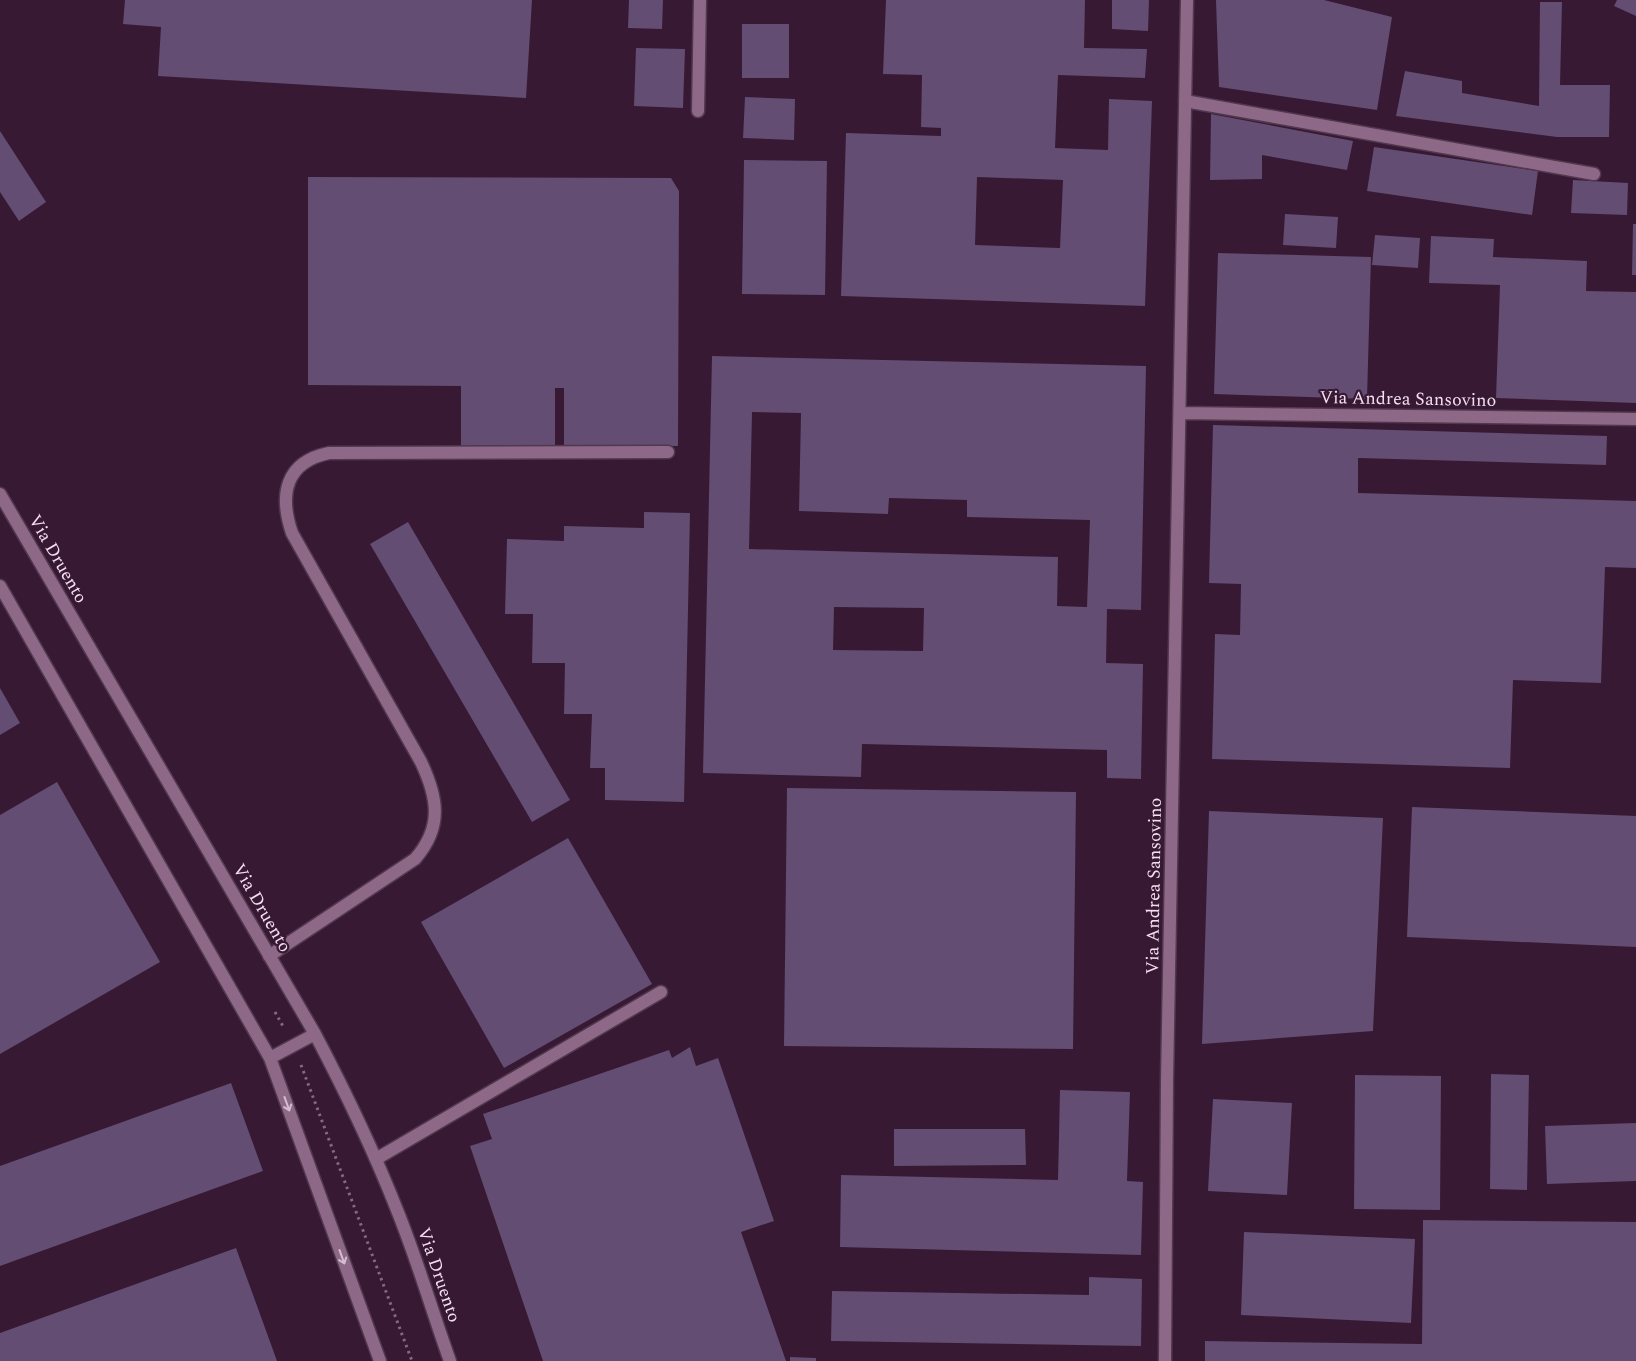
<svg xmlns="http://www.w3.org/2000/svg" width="1636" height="1361" font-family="Spectral,serif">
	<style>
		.building { fill: #634d72; fill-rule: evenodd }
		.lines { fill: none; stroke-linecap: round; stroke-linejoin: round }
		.minor-casing { stroke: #51384e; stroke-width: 15 }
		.path { stroke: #846980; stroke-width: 3; stroke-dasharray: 2.5 4; stroke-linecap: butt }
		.minor { stroke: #8d6987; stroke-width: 12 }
		.oneway { stroke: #d5bcd0 }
		.labels { text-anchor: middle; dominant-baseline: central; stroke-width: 4.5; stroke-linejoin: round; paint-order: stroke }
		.street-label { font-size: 18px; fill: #f4dff0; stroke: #371934 }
	</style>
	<rect width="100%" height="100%" fill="#371934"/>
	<path class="building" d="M125 0H532L526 98 158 76 161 27 123 24Z
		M629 0H663L662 29 628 28Z
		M886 0H1085L1084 48 1147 49 1145 78 1058 75 1055 148 1108 150 1109 99 1152 101 1145 306 841 296 846 133 941 136V128L921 127 922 75 883 74ZM977 177 1063 180 1060 248 975 245Z
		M1112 0H1149L1148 31 1112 29Z
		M1216 0H1324L1392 17 1377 110 1219 87Z
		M1617 0H1636V16L1614 6Z
		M1540 2H1562L1560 85H1610L1609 137H1557L1396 116 1405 71 1462 81V93L1539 106Z
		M742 24H789V78H742Z
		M636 48 685 49 683 108 634 106Z
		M745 97 795 99 794 140 743 138Z
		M1211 114 1353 141 1347 170 1262 155V179L1210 180Z
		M0 131 46 202 19 221 0 192Z
		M1374 147 1538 171 1532 215 1367 191Z
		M744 160 827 161 825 295 742 294Z
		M308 177 671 178 679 191 678 446 564 445V388H555V447H461V386L308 385Z
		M1573 180 1628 183 1627 215 1571 213Z
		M1285 214 1338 217 1336 248 1283 245Z
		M1633 224H1636V275H1632Z
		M1375 235 1420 238 1418 268 1372 265Z
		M1431 236 1494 239 1493 257 1587 261 1586 291 1636 292V403L1496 398 1500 285 1429 283Z
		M1218 253 1371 257 1367 399 1214 394Z
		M712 356 1146 366 1141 610 1107 609 1106 663 1143 664 1141 779 1107 778V750L862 744 861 777 703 773ZM752 412 801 413 799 511 888 514 889 498 967 500V517L1090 520 1087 607 1057 606 1058 557 749 549ZM834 607 924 608 923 651 833 650Z
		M1213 425 1607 436 1606 465 1358 458V493L1636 501V568L1605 567 1601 683 1513 680 1510 768 1212 759 1215 634 1240 635 1241 584 1209 583Z
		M644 512 690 513 684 802 605 800V768H590L592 714H564L565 663H532L533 614H505L507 539 564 541V526L644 528Z
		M408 522 570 800 532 822 370 544Z
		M0 688 20 723 0 735Z
		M57 782 160 962 0 1054V815Z
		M787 788 1076 792 1073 1049 784 1046Z
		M1412 807 1636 816V947L1407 937Z
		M1209 811 1383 818 1373 1031 1202 1044Z
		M568 838 652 984 504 1068 421 922Z
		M690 1047 696 1066 718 1058 774 1221 741 1232 786 1361H543L470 1146 492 1139 483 1114 669 1050 672 1058Z
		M1491 1074 1529 1075 1527 1190 1490 1189Z
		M1355 1075 1441 1076 1440 1210 1354 1209Z
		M231 1083 263 1171 0 1266V1166Z
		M1060 1090 1130 1092 1127 1181 1143 1182 1141 1255 840 1247 841 1175 1058 1180Z
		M1213 1099 1292 1103 1287 1195 1208 1191Z
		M1636 1123V1181L1547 1184 1545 1126Z
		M894 1129H1025L1026 1165 894 1166Z
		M1423 1220 1636 1222V1361H1205V1341L1422 1344Z
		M1244 1232 1415 1239 1411 1323 1241 1315Z
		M236 1248 277 1361H0V1333Z
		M1089 1277 1142 1279 1141 1346 831 1341 832 1291 1089 1295Z
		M790 1357 816 1358V1361H790Z"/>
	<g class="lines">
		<defs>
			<path id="minor" d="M1185 101 1594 174
				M698 111 700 0
				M1180 413 1636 419
				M0 494 315 1034C345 1091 373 1149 397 1210 417 1259 432 1311 450 1361
				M0 586 270 1058 380 1361
				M269 956 415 859C443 827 438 798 421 762L292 533C279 495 285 462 329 453L668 452
				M270 1058 315 1034
				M376 1159 661 992
				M1165 1361 1167 1081 1187 0"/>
		</defs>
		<use href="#minor" class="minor-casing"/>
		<path class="path" d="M275 1012 284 1028
			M301 1065 412 1361"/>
		<use href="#minor" class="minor"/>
	</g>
	<defs><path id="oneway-shaft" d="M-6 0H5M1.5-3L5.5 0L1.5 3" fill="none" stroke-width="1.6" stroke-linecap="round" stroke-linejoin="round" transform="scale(1.25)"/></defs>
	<g class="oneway">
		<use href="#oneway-shaft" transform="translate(287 1104) rotate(70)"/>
		<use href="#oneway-shaft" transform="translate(342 1257) rotate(70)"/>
	</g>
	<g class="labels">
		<g class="street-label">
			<text transform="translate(1408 399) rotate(1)">Via Andrea Sansovino</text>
			<text transform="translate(58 559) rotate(60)">Via Druento</text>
			<text transform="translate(1154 886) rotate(-89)">Via Andrea Sansovino</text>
			<text transform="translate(262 908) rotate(60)">Via Druento</text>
			<text transform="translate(439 1275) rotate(71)">Via Druento</text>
		</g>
	</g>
</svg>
